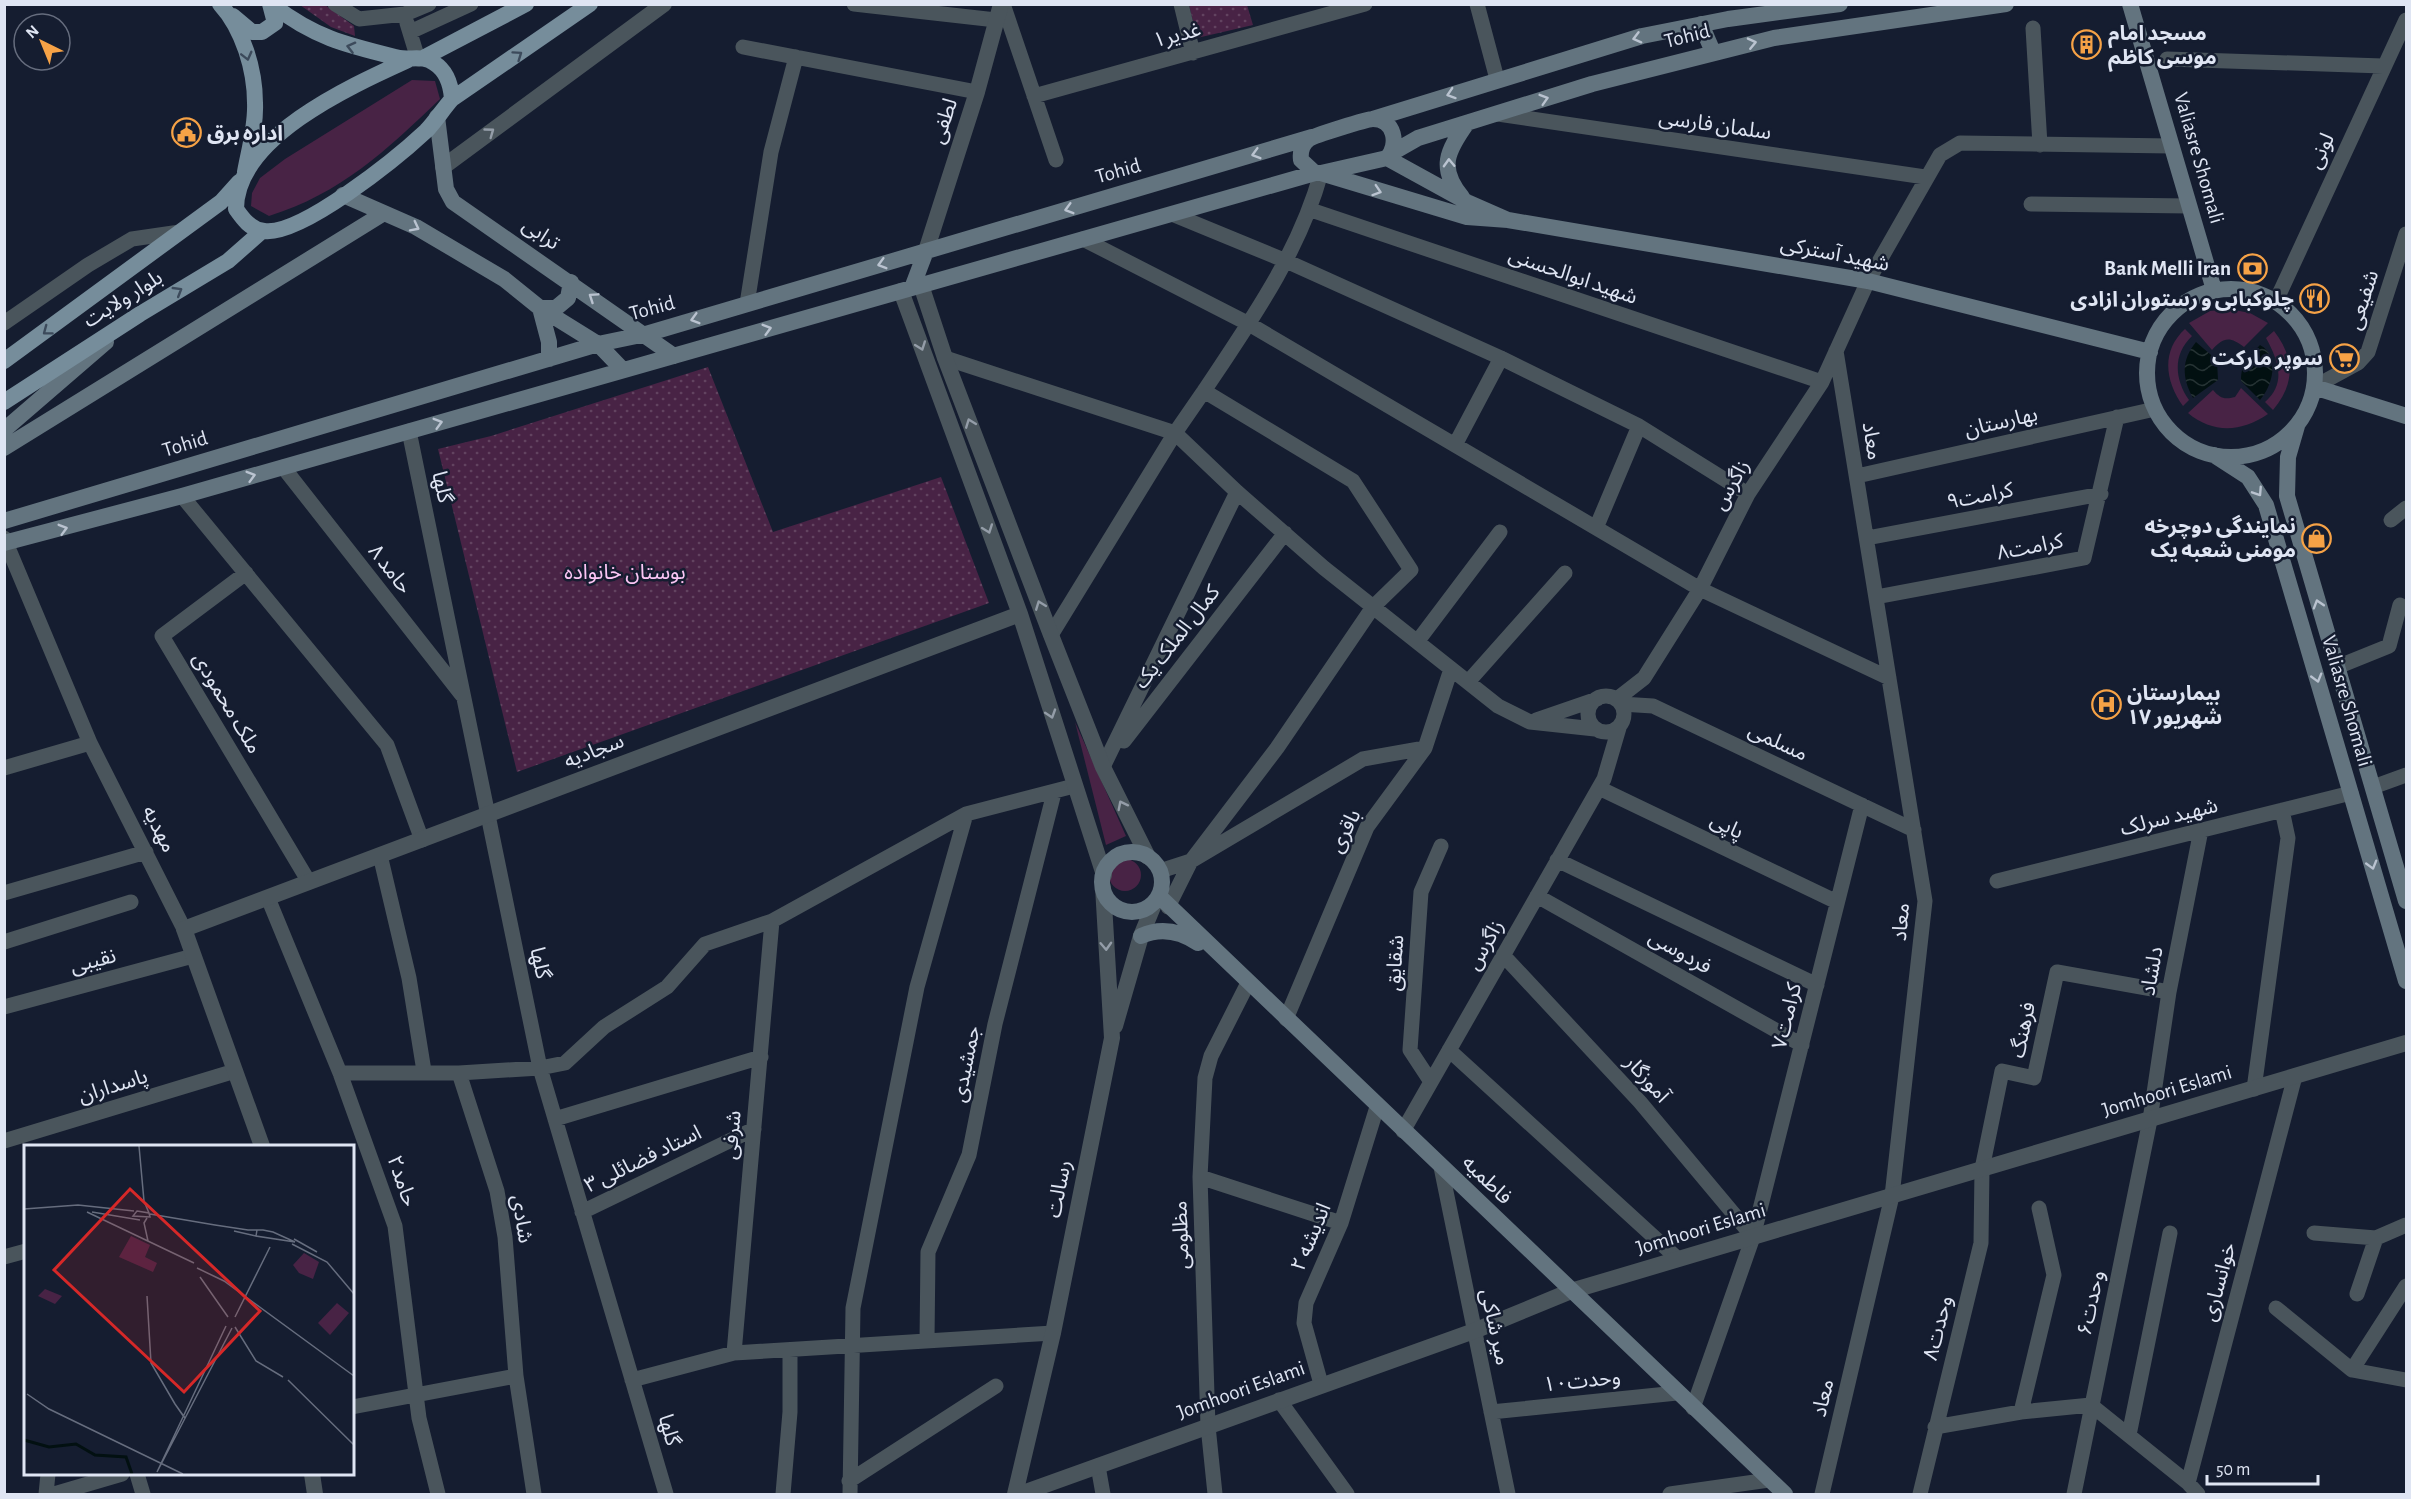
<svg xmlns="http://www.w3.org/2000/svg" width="2411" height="1499" font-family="'Alegreya Sans','Noto Sans Arabic',sans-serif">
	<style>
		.grass { fill: #482345 }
		.park { fill: url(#park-dots) }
		.water { fill: url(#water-waves) }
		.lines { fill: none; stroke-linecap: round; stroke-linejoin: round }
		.minor { stroke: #4a555c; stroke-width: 15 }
		.tertiary { stroke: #4a555c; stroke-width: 16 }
		.secondary { stroke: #63747f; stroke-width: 16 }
		.primary { stroke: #768d9b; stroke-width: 16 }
		.oneway { stroke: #bac3d0 }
		.oneway2 { stroke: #3c4a5b }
		.oneway3 { stroke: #949da8 }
		.labels { text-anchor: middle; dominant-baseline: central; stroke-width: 5; stroke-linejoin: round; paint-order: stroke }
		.poi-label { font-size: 21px; font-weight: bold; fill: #dfe5f3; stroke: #151d30; text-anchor: end }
		.street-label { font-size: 21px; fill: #dfe5f3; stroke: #151d30 }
		.park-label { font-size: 21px; fill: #fac5f4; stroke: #151d30 }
		.inset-river { fill: none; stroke: #021011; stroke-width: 3 }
		.inset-road { fill: none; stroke: #666d7e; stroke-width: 1.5 }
		.view { fill: #d62828; fill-opacity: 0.15; stroke: #d62828; stroke-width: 3 }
		.inset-edge { fill: none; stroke: #dfe5f3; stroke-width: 3 }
	</style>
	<defs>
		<pattern id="park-dots" width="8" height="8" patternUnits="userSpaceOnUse" patternTransform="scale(1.5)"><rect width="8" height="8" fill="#482345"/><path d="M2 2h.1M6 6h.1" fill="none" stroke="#624360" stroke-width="1.8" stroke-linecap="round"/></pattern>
		<pattern id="water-waves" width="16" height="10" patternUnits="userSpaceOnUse" patternTransform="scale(1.5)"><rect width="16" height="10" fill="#021011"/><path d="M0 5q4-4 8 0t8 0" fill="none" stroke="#263334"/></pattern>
	</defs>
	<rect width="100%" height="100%" fill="#151d30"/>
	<path class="grass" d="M412 80 435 81 440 99C387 150 340 194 269 216L251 206 252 193 260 178 285 159Z
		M2229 309 2250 313 2268 323 2244 347C2230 336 2223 337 2212 350L2189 323 2210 311Z
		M2185 329 2192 336C2172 355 2175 380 2189 400L2183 406C2165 381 2161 351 2185 329Z
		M2274 331C2295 358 2295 384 2273 410L2265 402C2287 383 2278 360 2266 338Z
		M2241 388 2268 414C2242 432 2213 434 2188 413L2213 390C2220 398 2224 400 2235 397Z
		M1075 722 1126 836 1106 845Z
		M1109 875a16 16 0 1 1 32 0a16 16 0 1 1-32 0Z"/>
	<path class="park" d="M300 5H325L354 26 355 36 331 27Z
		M1189 5H1247L1253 25 1197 38Z
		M708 367 773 532 941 477 989 603 517 772 438 449 491 436Z"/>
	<path class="water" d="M2196 342 2217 360 2218 380 2193 398C2182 378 2181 360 2196 342Z
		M2260 345C2281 356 2272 387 2260 400L2241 381C2241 363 2248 357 2260 345Z"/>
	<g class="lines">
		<path class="minor" d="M335 4 359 19 405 14 429 4
			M854 4 996 20
			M1003 4 1056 160
			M1181 4 1193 53
			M1477 4 1497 79
			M407 23 418 59
			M2033 28 2040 145
			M410 32 471 4
			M743 47 977 92
			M2167 59 2383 66
			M1034 96 1365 4
			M1498 114 1925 177
			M2031 204 2189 206
			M1311 210 1822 382
			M1172 214 1286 261 1501 358 1639 426 1748 494
			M1083 239 1249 324 1700 589 1889 678
			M2276 301 2406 20
			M747 304 771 152 796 57
			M4 323 88 265 132 239 180 232
			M945 358 1175 433 1237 492 1324 568 1498 706 1530 722 1595 729
			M2314 387 2358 363 2368 352 2406 234
			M1204 391C1250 322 1299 253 1321 173
			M409 431 540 1068 666 1494
			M1455 445 1501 358
			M283 467 462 695
			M1857 476 2155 409
			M182 496 387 745 422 840
			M2391 520 2406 508
			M1596 528 1639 426
			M4 538 90 743 184 929
			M1867 538 2101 494
			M246 573 162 636 309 882
			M1876 597 2084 558 2117 417
			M1051 635 1175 433 1204 391 1353 481 1411 570 1373 607 1277 748 1191 861 1168 907
			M1417 642 1500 532
			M2337 667 2389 646 2400 605
			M1468 682 1565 573
			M1588 714a18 18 0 1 1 36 0a18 18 0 1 1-36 0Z
			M1617 699 1644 678 1700 589 1748 494 1822 382 1868 281 1940 155 1960 143 2172 146
			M1621 704 1653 706 1914 830
			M1536 720 1597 699
			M1124 741 1285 533
			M1103 767 1237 492
			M4 768 90 743
			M2373 787 2406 775
			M1599 788 1837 902
			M380 855 409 978 424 1071
			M1557 860 1817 985
			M1160 871 1191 861 1363 759 1425 748
			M1997 881 2351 793
			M4 893 146 852
			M1537 896 1802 1045
			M268 898 340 1073 395 1226 419 1418 438 1494
			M4 942 131 902
			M1503 955 1640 1102 1753 1237
			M4 1007 193 956
			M1286 1019 1367 827 1425 748 1451 669
			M1449 1050 1678 1259
			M340 1073H459L497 1191 505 1237 516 1376 534 1494
			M459 1073 540 1068 565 1063 604 1027 667 987 705 944 772 921 966 814 1074 786
			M1431 1082 1410 1050 1421 892 1441 846
			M2254 1089 2288 838 2282 810
			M555 1119 761 1057
			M1403 1131 1604 779 1619 728
			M4 1141 235 1071
			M1441 1167 1508 1494
			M1200 1177 1341 1223
			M582 1212 754 1129
			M2314 1233 2376 1238 2406 1225
			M4 1257 26 1251
			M2357 1294 2376 1238
			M2276 1308 2352 1370 2406 1380
			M927 1341 928 1252 969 1155 995 1024 1054 793
			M734 1353 772 921
			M2352 1370 2406 1286
			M632 1380 734 1353 1053 1333
			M1321 1384 1304 1323 1306 1303 1341 1223 1377 1107
			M1279 1400 1347 1494
			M352 1407 516 1376
			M1693 1408 1753 1237 1862 805
			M1491 1412 1677 1393
			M2021 1412 2054 1275 2039 1208
			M1935 1427 2021 1412 2091 1405 2188 1483
			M2129 1435 2170 1233
			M1098 1466 1103 1494
			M137 1474 143 1494
			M849 1481 996 1386
			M46 1494 48 1474
			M54 1494 122 1474
			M783 1494 790 1412V1350
			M850 1494 853 1308 917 987 966 814
			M1215 1494 1208 1426 1200 1177 1205 1078 1211 1056 1248 983
			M1670 1494 1769 1480
			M1822 1494 1892 1196 1925 901 1836 351
			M1920 1494 1981 1243 1982 1169 2002 1071 2034 1078 2057 972 2169 992
			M2074 1494 2150 1120 2169 992 2201 830
			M2198 1494 2188 1483 2295 1076"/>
		<path class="tertiary" d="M443 167 664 4
			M926 251 977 92 1001 4
			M921 285 945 358 1051 635 1103 767 1148 857
			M901 291 1020 614 1104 875
			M1115 1026 1141 936 1155 902
			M262 1146 184 929 1020 614
			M312 1474 315 1494
			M1015 1494 1053 1333 1112 1038 1103 887
			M1020 1494 1474 1331 1571 1291 2406 1043"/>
		<path class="secondary" d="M2130 4 2214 290
			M1701 24 1713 52
			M437 117 446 189 453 202 674 356
			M1373 119 1642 36 1728 19 1840 4
			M1390 154 1418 138 1592 84 1774 38 2006 4
			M1321 173 1387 158C1399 145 1395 119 1373 119 1367 119 1313 136 1309 139 1302 144 1300 152 1301 160L1315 173H1321L1467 217 1508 220 1467 202 1387 158
			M343 195 416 227 504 279 540 308 598 344 623 370
			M1462 197C1438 168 1447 151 1467 123
			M1508 220 1868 281 2150 352
			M912 288 926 251
			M2147 373a84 84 0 1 1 168 0a84 84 0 1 1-168 0Z
			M549 359V342L540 308H556L568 298 571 282
			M2314 387 2406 416
			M2297 426 2288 457 2287 496 2406 901
			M4 430 106 342
			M4 448 384 213
			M2214 455 2248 477 2266 505 2406 981
			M4 521 598 344 646 334 1312 137
			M4 543 182 496 1315 173
			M1102 882a30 30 0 1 1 60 0a30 30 0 1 1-60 0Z
			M1159 896 1785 1494
			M1141 936C1161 927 1180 931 1198 943"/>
		<path class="primary" d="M220 4C243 29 255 70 255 103 256 126 249 150 245 172
			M271 4C315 38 346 45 399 58 411 60 424 55 434 63 447 71 451 85 452 99 443 109 435 122 426 131 397 158 301 236 264 231 250 229 243 219 236 209 236 137 353 85 408 60
			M233 16 252 32H262L275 23 270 4
			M423 58 526 4
			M452 99 590 4
			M4 361 221 202 239 182
			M4 402 140 314 228 261 262 231"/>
	</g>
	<defs><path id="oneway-chevron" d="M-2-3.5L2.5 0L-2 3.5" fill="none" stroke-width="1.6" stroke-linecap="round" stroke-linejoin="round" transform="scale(1.5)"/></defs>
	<g class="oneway">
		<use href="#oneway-chevron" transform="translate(1637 38) rotate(165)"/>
		<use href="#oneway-chevron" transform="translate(1752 43) rotate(-13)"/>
		<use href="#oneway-chevron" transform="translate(1451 94) rotate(162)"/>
		<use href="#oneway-chevron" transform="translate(1544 99) rotate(-17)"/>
		<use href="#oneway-chevron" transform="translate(1256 154) rotate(164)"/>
		<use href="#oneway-chevron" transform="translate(1449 163) rotate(-92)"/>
		<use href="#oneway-chevron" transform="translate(1377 191) rotate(18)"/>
		<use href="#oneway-chevron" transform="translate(1069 209) rotate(164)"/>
		<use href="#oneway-chevron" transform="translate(415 227) rotate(27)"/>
		<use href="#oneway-chevron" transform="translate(882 264) rotate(164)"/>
		<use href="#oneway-chevron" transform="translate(593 297) rotate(-146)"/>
		<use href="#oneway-chevron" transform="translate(695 319) rotate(164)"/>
		<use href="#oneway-chevron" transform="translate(767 329) rotate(-16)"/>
		<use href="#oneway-chevron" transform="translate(438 423) rotate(-16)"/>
		<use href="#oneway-chevron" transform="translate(251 476) rotate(-16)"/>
		<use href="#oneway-chevron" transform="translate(2258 492) rotate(57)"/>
		<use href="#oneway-chevron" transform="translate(63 529) rotate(-16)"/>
		<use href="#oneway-chevron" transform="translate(2318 604) rotate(-107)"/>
		<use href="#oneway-chevron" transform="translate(2317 678) rotate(74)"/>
		<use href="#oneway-chevron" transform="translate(2372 865) rotate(74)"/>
	</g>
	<g class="oneway2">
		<use href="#oneway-chevron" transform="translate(351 47) rotate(-166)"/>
		<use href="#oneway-chevron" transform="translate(518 55) rotate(-35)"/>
		<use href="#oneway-chevron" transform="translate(247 56) rotate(76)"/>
		<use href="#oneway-chevron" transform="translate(178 291) rotate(-31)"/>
		<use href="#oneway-chevron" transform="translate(47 331) rotate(143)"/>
	</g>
	<g class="oneway3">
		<use href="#oneway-chevron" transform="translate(490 132) rotate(-36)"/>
		<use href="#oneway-chevron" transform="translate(921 346) rotate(70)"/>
		<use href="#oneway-chevron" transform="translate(970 423) rotate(-111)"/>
		<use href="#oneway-chevron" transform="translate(988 529) rotate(70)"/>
		<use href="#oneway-chevron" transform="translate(1040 605) rotate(-111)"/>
		<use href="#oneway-chevron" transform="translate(1051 714) rotate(72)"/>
		<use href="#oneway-chevron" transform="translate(1122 805) rotate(-117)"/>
		<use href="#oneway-chevron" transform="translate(1106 946) rotate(87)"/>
	</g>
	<defs>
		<symbol id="building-ring" viewBox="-11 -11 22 22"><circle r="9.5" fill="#151d30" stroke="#f6a246" stroke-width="1.5"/><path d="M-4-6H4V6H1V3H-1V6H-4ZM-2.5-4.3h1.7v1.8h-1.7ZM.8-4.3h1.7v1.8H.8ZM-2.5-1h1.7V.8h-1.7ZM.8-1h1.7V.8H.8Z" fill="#f6a246"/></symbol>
		<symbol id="civic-ring" viewBox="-11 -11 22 22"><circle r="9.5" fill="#151d30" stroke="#f6a246" stroke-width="1.5"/><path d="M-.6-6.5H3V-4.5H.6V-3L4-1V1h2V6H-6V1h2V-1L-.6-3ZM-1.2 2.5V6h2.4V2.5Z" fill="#f6a246"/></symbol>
		<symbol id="bank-ring" viewBox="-11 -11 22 22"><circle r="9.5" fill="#151d30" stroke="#f6a246" stroke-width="1.5"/><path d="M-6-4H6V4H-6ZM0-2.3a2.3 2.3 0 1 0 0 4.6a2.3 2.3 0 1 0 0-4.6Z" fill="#f6a246"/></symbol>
		<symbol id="restaurant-ring" viewBox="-11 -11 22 22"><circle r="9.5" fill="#151d30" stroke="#f6a246" stroke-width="1.5"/><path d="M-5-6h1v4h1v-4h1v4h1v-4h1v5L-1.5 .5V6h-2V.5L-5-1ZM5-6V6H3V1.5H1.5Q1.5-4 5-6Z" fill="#f6a246"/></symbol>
		<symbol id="supermarket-ring" viewBox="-11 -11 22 22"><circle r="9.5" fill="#151d30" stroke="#f6a246" stroke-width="1.5"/><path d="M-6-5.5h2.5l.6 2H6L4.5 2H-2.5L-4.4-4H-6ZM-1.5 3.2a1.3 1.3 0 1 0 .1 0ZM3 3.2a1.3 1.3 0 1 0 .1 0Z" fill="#f6a246"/></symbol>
		<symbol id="shop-ring" viewBox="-11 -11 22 22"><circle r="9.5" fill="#151d30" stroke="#f6a246" stroke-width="1.5"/><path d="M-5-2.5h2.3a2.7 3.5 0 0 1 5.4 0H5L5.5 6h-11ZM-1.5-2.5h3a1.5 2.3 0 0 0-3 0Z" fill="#f6a246"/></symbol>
		<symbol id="hospital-ring" viewBox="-11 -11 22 22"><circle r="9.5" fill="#151d30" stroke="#f6a246" stroke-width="1.5"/><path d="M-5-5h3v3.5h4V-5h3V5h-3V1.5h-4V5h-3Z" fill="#f6a246"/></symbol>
	</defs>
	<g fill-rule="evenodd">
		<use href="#building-ring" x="2070" y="28" width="33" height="33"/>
		<use href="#civic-ring" x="170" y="116" width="33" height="33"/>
		<use href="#bank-ring" x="2236" y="252" width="33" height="33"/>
		<use href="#restaurant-ring" x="2298" y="282" width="33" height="33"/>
		<use href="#supermarket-ring" x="2328" y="342" width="33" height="33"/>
		<use href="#shop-ring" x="2300" y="522" width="33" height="33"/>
		<use href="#hospital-ring" x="2090" y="688" width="33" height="33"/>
	</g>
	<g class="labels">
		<g class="poi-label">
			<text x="2108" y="33" text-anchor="start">مسجد امام<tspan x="2108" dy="24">موسی کاظم</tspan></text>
			<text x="207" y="133" text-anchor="start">اداره برق</text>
			<text x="2231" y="268">Bank Melli Iran</text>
			<text x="2294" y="299">چلوکبابی و رستوران ازادی</text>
			<text x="2323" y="358">سوپر مارکت</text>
			<text x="2296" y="526">نمایندگی دوچرخه<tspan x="2296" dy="24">مومنی شعبه یک</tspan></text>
			<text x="2127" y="693" text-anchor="start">بیمارستان<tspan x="2127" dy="24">۱۷ شهریور</tspan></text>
		</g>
		<g class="street-label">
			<text transform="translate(1177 35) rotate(-15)">غدیر۱</text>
			<text transform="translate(1687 36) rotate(-14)">Tohid</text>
			<text transform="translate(944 121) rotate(-72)">لطفی</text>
			<text transform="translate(1715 125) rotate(8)">سلمان فارسی</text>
			<text transform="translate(2321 151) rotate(-65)">لونی</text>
			<text transform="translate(2199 158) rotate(74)">Valiasre Shomali</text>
			<text transform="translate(1118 171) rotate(-16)">Tohid</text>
			<text transform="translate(541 234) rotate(34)">ترابی</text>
			<text transform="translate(1835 254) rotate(11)">شهید آسترکی</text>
			<text transform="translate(1573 276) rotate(19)">شهید ابوالحسنی</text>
			<text transform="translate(123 299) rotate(-32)">بلوار ولایت</text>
			<text transform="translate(2363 300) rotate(-72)">شفیعی</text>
			<text transform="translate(652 308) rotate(-15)">Tohid</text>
			<text transform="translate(2001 422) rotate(-13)">بهارستان</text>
			<text transform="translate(1872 441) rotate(81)">معاد</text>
			<text transform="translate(185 444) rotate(-17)">Tohid</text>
			<text transform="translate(1731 485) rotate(-60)">زاگرس</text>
			<text transform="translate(442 487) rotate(78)">گلها</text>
			<text transform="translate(1980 496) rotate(-11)">کرامت۹</text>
			<text transform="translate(2030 547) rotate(-11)">کرامت۸</text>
			<text transform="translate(390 569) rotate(52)">حامد ۸</text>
			<text transform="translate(1177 637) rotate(-52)">کمال الملک یک</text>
			<text transform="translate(2347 701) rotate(74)">Valiasre Shomali</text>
			<text transform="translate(227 703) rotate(59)">ملک محمودی</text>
			<text transform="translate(1778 742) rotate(25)">مسلمی</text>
			<text transform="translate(594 751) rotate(-21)">سجادیه</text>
			<text transform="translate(2169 817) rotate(-14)">شهید سرلک</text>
			<text transform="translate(1727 826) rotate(26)">پاپی</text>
			<text transform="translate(159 829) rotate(63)">مهدیه</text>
			<text transform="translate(1345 831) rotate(-63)">باقری</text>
			<text transform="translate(1901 922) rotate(-85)">معاد</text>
			<text transform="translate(1485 945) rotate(-60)">زاگرس</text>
			<text transform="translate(1680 952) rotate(29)">فردوسی</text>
			<text transform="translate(93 961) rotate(-15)">نقیبی</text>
			<text transform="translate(540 963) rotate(78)">گلها</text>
			<text transform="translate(1395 963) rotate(-86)">شقایق</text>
			<text transform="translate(2152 971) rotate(-80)">دلشاد</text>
			<text transform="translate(1787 1016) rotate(-76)">کرامت۷</text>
			<text transform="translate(2023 1030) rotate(-78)">فرهنگ</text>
			<text transform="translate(966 1064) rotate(-79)">جمشیدی</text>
			<text transform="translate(1647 1079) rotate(48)">آموزگار</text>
			<text transform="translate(113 1086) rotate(-17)">پاسداران</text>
			<text transform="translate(2167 1091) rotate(-17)">Jomhoori Eslami</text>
			<text transform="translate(732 1135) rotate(-85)">شرفی</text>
			<text transform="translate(643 1159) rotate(-26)">استاد فضائلی ۳</text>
			<text transform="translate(1487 1180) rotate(44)">فاطمیه</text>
			<text transform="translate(402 1181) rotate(71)">حامد۲</text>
			<text transform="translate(1059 1189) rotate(-79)">رسالت</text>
			<text transform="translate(522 1219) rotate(81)">شادی</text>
			<text transform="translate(1701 1229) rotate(-17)">Jomhoori Eslami</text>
			<text transform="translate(1181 1235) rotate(-92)">مظلومی</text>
			<text transform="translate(1311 1237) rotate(-67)">اندیشه ۲</text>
			<text transform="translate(2219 1282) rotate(-75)">خوانساری</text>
			<text transform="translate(2091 1303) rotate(-78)">وحدت۶</text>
			<text transform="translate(1495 1327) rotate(78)">میر شاکی</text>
			<text transform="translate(1938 1328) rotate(-76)">وحدت۸</text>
			<text transform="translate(1582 1381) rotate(-6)">وحدت۱۰</text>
			<text transform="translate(1241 1390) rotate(-20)">Jomhoori Eslami</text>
			<text transform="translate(1823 1398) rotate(-77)">معاد</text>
			<text transform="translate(669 1430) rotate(74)">گلها</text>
		</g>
		<g class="park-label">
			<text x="625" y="572">بوستان خانواده</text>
		</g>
	</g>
	<g transform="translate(24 1145)">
		<rect width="330" height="330" fill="#151d30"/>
		<path d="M280 108 295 117 289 134 275 128 269 120Z" fill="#482345"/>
		<path d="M313 158 325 168 306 190 294 178Z" fill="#482345"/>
		<path d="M107 91 126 100 121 112 133 118 129 127 95 112ZM21 144 38 151 31 159 14 151Z" fill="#482345"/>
		<path class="inset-river" d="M0 295 25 302 52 299 71 310 102 312 108 329"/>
		<path class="inset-road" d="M115 1 120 56 125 68M0 64 54 60 110 66M113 66 125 68 126 72 109 71ZM63 67 170 118M68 67 116 75M126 69 191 80 224 85H239L249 87 271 97 232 91 233 85M123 73 120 78 124 96M210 86 232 91M270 94 293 107M268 99 303 117 330 149M173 123 200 136 330 231M176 132 204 172M123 151 127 218 151 259M211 172 246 102M202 181 133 327 208 183M211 182 232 216 259 232M264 235 330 300M3 249 25 264 159 329M160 272 151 259 161 273"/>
		<path class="view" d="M106 44 236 166 160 247 30 125Z"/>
		<rect width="330" height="330" class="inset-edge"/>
	</g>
	<rect width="2411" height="1499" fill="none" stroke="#dfe5f3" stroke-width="12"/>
	<g transform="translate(42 42) rotate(317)"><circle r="28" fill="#151d30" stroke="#666d7e" stroke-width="1.5"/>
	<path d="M0-4.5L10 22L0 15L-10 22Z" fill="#f6a246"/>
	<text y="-9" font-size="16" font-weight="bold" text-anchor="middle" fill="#dfe5f3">N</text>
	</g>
	<path d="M2207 1475v9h111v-9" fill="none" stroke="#dfe5f3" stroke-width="3"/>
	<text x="2216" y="1475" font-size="18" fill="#dfe5f3" stroke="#151d30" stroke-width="4.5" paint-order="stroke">50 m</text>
</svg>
